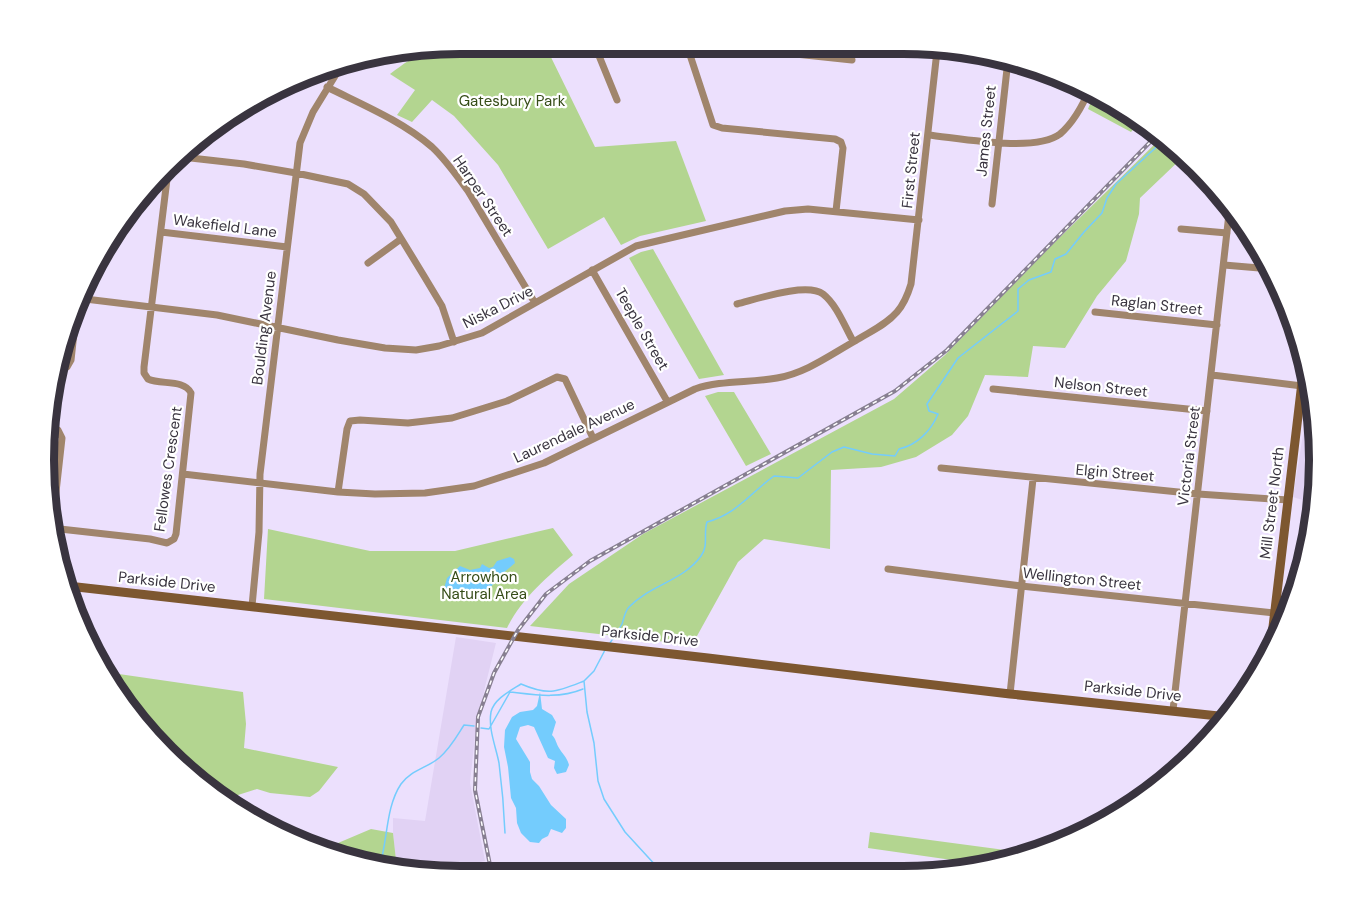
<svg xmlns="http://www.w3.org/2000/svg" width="1363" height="920" font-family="'DM Sans',sans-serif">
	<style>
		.built { fill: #e1d2f4 }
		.green { fill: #b3d590 }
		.water { fill: #74ccfd }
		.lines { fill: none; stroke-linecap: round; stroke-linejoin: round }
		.stream { stroke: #74ccfd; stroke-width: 1.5 }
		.street { stroke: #a0856c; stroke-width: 7 }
		.secondary { stroke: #7d5730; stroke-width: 9 }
		.rail-casing { stroke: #877f91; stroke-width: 4 }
		.rail { stroke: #fff; stroke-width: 1.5; stroke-dasharray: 4.5; stroke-linecap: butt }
		.labels { text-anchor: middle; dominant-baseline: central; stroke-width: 4.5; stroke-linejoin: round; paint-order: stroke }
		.park-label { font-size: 15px; fill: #354c17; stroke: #fff }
		.street-label { font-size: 15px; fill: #39343f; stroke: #fff }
		.rim { fill: none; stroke: #39343f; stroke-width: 8 }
	</style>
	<rect width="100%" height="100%" fill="#ece0fd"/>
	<path class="built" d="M1307 409 1315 410 1319 460 1315 504 1293 497Z
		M456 637 496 643 485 687 475 736 470 783 485 861 480 862 482 870 397 869 393 833V818L425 821Z"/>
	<path class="green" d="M460 44 545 45 595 147 676 141 706 221 640 236 621 245 604 217 548 249 498 165 454 116 432 100 412 122 397 115 415 90 390 74C418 53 426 49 460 44Z
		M1095 92 1139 123 1131 132 1088 109Z
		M1160 139 1184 156 1140 198 1139 214 1126 261 1097 296 1065 348 1033 346 1028 377 985 375 968 416 952 435 916 457 881 467 831 470 830 549 764 539 738 562 692 645 530 626 569 584 643 534 894 399 945 355 1047 250Z
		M653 249 724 375 699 379 629 258 641 252Z
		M718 392H734L771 454 746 466 705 396Z
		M553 528 573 555C547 577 522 598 507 628L264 599 268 529 370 551H455Z
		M112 673 243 692 246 724 244 748 338 767 319 791 310 797 270 793 257 789 238 795 230 801 190 772 189 763 173 760 166 755 108 679Z
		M371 829 393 833 397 869H379L341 856 338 843Z
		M870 832 1020 852 1019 858 994 866 868 848Z"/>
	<path class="water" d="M510 557 514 559 515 563 501 575 483 596C470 599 452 604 443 592L447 578 460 566 470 570 480 568 482 564 489 568 493 567 497 561Z
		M540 692 542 709 552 715 556 722 552 735C556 739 556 743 559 748 563 755 567 757 569 765L566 772 557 774 554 768 555 761 548 758 534 727 528 725 520 727 516 739 530 762V772L532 779 539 786 551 805 566 819V828L562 833 551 829 548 836 542 839 539 843 530 842 521 833 517 823 516 808 511 798 508 767 504 747 505 730 512 717 520 712 533 710 537 706Z"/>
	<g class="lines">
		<path class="stream" d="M610 643C614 637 618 631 622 624 624 618 625 611 629 607 650 585 683 581 701 556 709 545 703 534 707 522 737 514 749 494 774 476L798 478 832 452 844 447 872 454 895 456 899 449C917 445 931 431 938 414L929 411 927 404 958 358 1018 311V289L1029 280 1051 272 1055 259 1066 254 1084 232 1102 213 1107 198 1116 184 1163 141
			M605 650 594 671 584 681 587 712 594 743 598 781 604 799 625 832 658 868 659 873
			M481 728 489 729 510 692C536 695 559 699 583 689
			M505 833C504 809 502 786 499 763 496 747 488 729 491 712 494 699 510 691 521 684 549 696 556 692 584 681
			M379 868C388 842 385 808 401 784 411 770 427 768 439 758 450 749 457 736 464 725L474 726"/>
		<path class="street" d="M595 46 617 100
			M693 47 690 55 713 125 722 128 835 139 841 142 843 148 836 211
			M740 48 852 60
			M327 87C363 105 402 121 432 147 446 160 457 176 468 191L535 303
			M928 135C959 138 1035 153 1060 134 1074 122 1083 105 1090 88
			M182 157 244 164 296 173 348 184 364 194 391 222 424 276 442 306 454 342
			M992 204 1008 60
			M1181 229 1227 233
			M161 232 287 247
			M368 263 401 239
			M1224 265 1271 269
			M592 270 667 401
			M77 298 217 315 338 340 385 348 416 350 439 346 482 333 636 246 785 211 808 209 919 220
			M737 304C757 299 807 282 823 294 837 305 845 327 853 341
			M1095 312 1217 325
			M59 369 67 367 71 360 78 296
			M1212 375 1302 386
			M993 389 1207 411
			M46 427 58 430 62 438 52 528
			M941 468 1198 494 1288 500
			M183 474 338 492 375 494 425 493 474 486 544 463 695 389C721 380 749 383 777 378 806 373 830 355 855 341 869 332 886 325 897 312 904 304 908 294 911 284L937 51
			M338 492 347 429 350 421 360 420 408 423 452 418 507 401 557 377 565 379 593 438
			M51 528 150 539 167 543 174 539 176 534 191 393C184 379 161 385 148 379L144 373V367L168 171
			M888 569 1021 586 1275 613
			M252 606 259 532 260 474 300 143 313 112 343 63
			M1010 694 1033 479
			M1173 710 1230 205"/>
		<path class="secondary" d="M68 586 708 658 1010 694 1228 717
			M1270 652 1305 357"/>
		<defs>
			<path id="rail" d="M491 870 475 790 478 717 494 673 518 630 546 594 590 561 895 391 947 350 1156 136"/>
		</defs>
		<use href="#rail" class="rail-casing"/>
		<use href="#rail" class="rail"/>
	</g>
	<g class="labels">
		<g class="park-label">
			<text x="512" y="101">Gatesbury Park</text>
			<text x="484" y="577">Arrowhon<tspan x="484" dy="17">Natural Area</tspan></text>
		</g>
		<g class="street-label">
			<text transform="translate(986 131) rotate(-84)">James Street</text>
			<text transform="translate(911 170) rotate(-84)">First Street</text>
			<text transform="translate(483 196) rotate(56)">Harper Street</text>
			<text transform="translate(225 226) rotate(7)">Wakefield Lane</text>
			<text transform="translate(1157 305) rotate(6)">Raglan Street</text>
			<text transform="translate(498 307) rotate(-27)">Niska Drive</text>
			<text transform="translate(264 328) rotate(-83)">Boulding Avenue</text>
			<text transform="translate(642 329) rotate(60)">Teeple Street</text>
			<text transform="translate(1101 387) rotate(6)">Nelson Street</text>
			<text transform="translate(574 431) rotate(-25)">Laurendale Avenue</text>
			<text transform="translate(1189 456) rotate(-83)">Victoria Street</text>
			<text transform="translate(168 469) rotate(-82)">Fellowes Crescent</text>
			<text transform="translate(1115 473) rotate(5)">Elgin Street</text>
			<text transform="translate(1272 503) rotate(-83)">Mill Street North</text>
			<text transform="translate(1082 579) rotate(6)">Wellington Street</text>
			<text transform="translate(167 582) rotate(6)">Parkside Drive</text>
			<text transform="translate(650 636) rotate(6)">Parkside Drive</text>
			<text transform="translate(1133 691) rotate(6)">Parkside Drive</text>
		</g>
	</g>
	<path d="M0 0H1363V920H0ZM460 54H903A406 406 0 0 1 1309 460V460A406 406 0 0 1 903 866H460A406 406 0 0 1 54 460V460A406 406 0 0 1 460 54Z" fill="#fff" fill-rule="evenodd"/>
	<path class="rim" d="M460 54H903A406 406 0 0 1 1309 460V460A406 406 0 0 1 903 866H460A406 406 0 0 1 54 460V460A406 406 0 0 1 460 54Z"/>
</svg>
